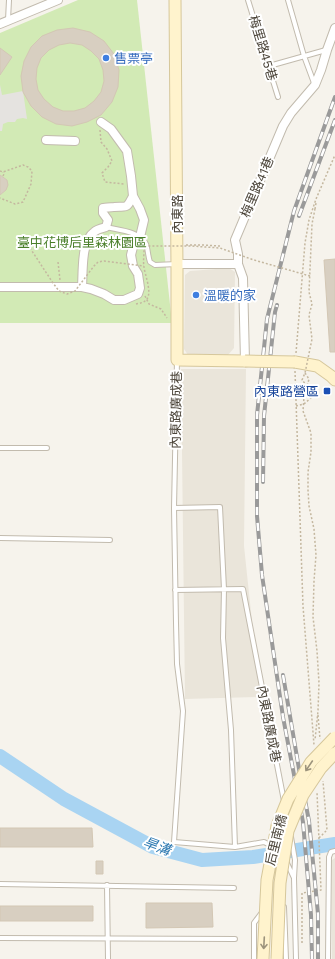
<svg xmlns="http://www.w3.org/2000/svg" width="335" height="959" font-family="'Work Sans','Noto Sans TC',sans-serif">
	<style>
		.residential { fill: #eae5da }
		.green { fill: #d2eab5 }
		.parking { fill: #e5e3e0 }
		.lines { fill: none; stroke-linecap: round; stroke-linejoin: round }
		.river { stroke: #a9d4f2; stroke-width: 14 }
		.building { fill: #d8cfc1; stroke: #d3c7b4; fill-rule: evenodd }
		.lane-casing { stroke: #c2bbae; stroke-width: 6 }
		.street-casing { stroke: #c2bbae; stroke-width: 10 }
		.secondary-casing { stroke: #d6c79b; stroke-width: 13 }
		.path { stroke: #c4b79f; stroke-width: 1.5; stroke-dasharray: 2 2; stroke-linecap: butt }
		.lane { stroke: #fff; stroke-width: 4 }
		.street { stroke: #fff; stroke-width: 8 }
		.secondary { stroke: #fff3cd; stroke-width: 11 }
		.rail-casing { stroke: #9a9a9a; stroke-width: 4 }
		.rail { stroke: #fff; stroke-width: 2.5; stroke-dasharray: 8; stroke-linecap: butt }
		.secondary-bridge-casing { stroke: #d6c79b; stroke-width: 13; stroke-linecap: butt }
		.path-bridge { stroke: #c4b79f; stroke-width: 1.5; stroke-dasharray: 2 2; stroke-linecap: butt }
		.secondary-bridge { stroke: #fff3cd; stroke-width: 11 }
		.oneway { stroke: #9c937c }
		.shop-dot { fill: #3f7fe0; stroke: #fff; stroke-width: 1.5 }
		.transit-dot { fill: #1a4fb4; stroke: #fff; stroke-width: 1.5 }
		.labels { text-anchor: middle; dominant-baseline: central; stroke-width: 4; stroke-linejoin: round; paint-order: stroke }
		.street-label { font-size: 13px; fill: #4b4439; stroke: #fff }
		.shop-label { font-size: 13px; fill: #366cbe; stroke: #fff; text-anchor: start }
		.park-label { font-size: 13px; fill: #4a7f2a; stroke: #fff }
		.transit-label { font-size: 13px; fill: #164399; stroke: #fff; text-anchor: end }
		.water-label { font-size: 14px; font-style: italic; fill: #2e7ab2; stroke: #fff }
	</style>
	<rect width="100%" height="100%" fill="#f6f3ec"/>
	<path class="residential" d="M229 268 235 272 234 348 228 355H188L184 349 185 275 190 271Z
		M181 369H246L244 546 260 697 185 699Z
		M335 858V959H332V860Z"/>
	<path class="green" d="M78 0H137L172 323H0V33Z"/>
	<path class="parking" d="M0 85 2 95 23 91 27 119 23 118 17 119 15 122H8L3 124 2 131H0Z"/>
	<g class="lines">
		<path class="river" d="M0 756 64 799 153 847 202 860 253 857 335 844"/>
	</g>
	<path class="building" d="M73 28 90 32 104 41 114 54 119 70 118 87 112 102 101 115 87 122 72 126 56 124 42 117 31 106 23 92 21 76 24 61 31 47 42 36 57 30ZM70 43 82 45 91 51 99 59 103 70 104 81 101 92 94 101 85 108 74 111H63L53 107 44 99 38 90 36 79 37 68 41 58 49 50 59 45Z
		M0 48 12 57 0 75Z
		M0 175 7 180 8 185 6 190 0 195Z
		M335 259V352H330L324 260Z
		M0 828H92L93 847H0Z
		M96 861H103V874H96Z
		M146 903H212L213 927 146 928Z
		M0 906H93V921H0Z"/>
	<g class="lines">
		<defs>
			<path id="lane" d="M248 0 278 97
				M288 0 304 56 314 83
				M8 20 9 0
				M269 66 326 50
				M106 227C118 230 140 231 146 244 148 249 148 257 150 262L155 265 177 264
				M177 360 174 508 176 623 177 664 183 711 174 842 235 847 264 842 280 850 282 853
				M0 448H47
				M174 508 220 507 224 589 223 638 231 730 235 847
				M0 538 110 540
				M175 590 243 589 284 801
				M291 837 295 860 294 878
				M286 861 294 878 296 959
				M0 884 234 888
				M107 885 108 959
				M284 907 286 959
				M0 938 235 939
				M254 959V923L263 911
				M328 959 329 857 331 852 335 851"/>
			<path id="street" d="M0 24 58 0
				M46 140 75 141
				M177 264H238
				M0 287H82L91 289 104 294 114 300H124L138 294 140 288 138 274 133 266 131 255 133 247 140 237 144 220 140 209 133 196 131 176 127 151 111 129 101 122
				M82 287C83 272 81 241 94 232 97 229 102 228 106 227L108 220 103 213V208C106 208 110 207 114 207 127 206 126 210 133 196
				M245 361 243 278 238 264V254L235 240 283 126 291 113 315 85 321 70 327 50 335 28"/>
			<path id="secondary" d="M175 0 177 269V360L245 361
				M295 362 317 366 331 376 335 380"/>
		</defs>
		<use href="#lane" class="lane-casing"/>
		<use href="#street" class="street-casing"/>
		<use href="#secondary" class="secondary-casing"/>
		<path class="path" d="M100 130 101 142 107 149 112 161 108 167 102 173 105 182 124 184
			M0 171 3 172 23 165 28 167 32 171 31 184 23 202 15 204 0 198
			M3 176 4 174 3 172
			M315 209 316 203
			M186 245H202L220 246V248
			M58 262 60 280
			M145 296 149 304 161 309 167 318
			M296 353 305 243 309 220 316 199 335 155
			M295 371 303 606 314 745
			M305 373 309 379 304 397 303 411 311 433V452L308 472V490L309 506 314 529 316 555 314 581 313 617 317 651 319 683 318 711 315 740
			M296 406 304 404
			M318 715 320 739
			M319 838 327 830 323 781
			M302 943V893L321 890 317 792"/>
		<use href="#lane" class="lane"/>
		<use href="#street" class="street"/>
		<use href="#secondary" class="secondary"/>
		<defs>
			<path id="rail" d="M299 216 335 120
				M263 482 264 416 275 312 277 305
				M283 675 299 769 309 821 318 914V959
				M312 959 311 915 303 822 283 717 262 575 257 516V415L267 319 294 211 335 97"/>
		</defs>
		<use href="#rail" class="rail-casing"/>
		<use href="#rail" class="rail"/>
		<defs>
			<path id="secondary-bridge" d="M245 361 295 362
				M263 959 267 880 277 826 288 799 311 762 335 737
				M277 959 280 883 288 831 303 795 321 768 335 753"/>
		</defs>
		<use href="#secondary-bridge" class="secondary-bridge-casing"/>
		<path class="path-bridge" d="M30 248 53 283 59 291 67 294 75 291 94 266 98 262 104 261 144 266
			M136 304C140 303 144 303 147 299 152 292 145 275 144 267 143 261 144 256 144 250L149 246H191L220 248 254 260 310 276
			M304 404 313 396V393L302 380 305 373 312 339 309 315 312 304 309 292 312 224 315 209"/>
		<use href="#secondary-bridge" class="secondary-bridge"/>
	</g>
	<defs><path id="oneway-shaft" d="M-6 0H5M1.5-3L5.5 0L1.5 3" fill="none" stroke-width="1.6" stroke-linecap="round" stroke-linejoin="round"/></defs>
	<g class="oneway">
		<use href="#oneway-shaft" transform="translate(309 766) rotate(124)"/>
		<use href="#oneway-shaft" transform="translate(264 943) rotate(93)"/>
	</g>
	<g class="shop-dot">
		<circle cx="106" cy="58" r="4"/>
		<circle cx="196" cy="295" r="4"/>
	</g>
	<rect class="transit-dot" x="323" y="387" width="8" height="8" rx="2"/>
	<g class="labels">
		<g class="street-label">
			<text transform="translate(263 48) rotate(73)">梅里路45巷</text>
			<text transform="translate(257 187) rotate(-67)">梅里路41巷</text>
			<text transform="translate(177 214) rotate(-90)">內東路</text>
			<text transform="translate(176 410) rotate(-89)">內東路廣成巷</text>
			<text transform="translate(269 724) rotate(79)">內東路廣成巷</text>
			<text transform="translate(276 840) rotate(-76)">后里南橋</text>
		</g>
		<g class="shop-label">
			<text x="114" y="58">售票亭</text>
			<text x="204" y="295">溫暖的家</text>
		</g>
		<g class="park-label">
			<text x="82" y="242">臺中花博后里森林園區</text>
		</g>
		<g class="transit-label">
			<text x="319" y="391">內東路營區</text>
		</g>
		<g class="water-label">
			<text transform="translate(157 846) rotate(20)">旱溝</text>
		</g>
	</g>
</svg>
